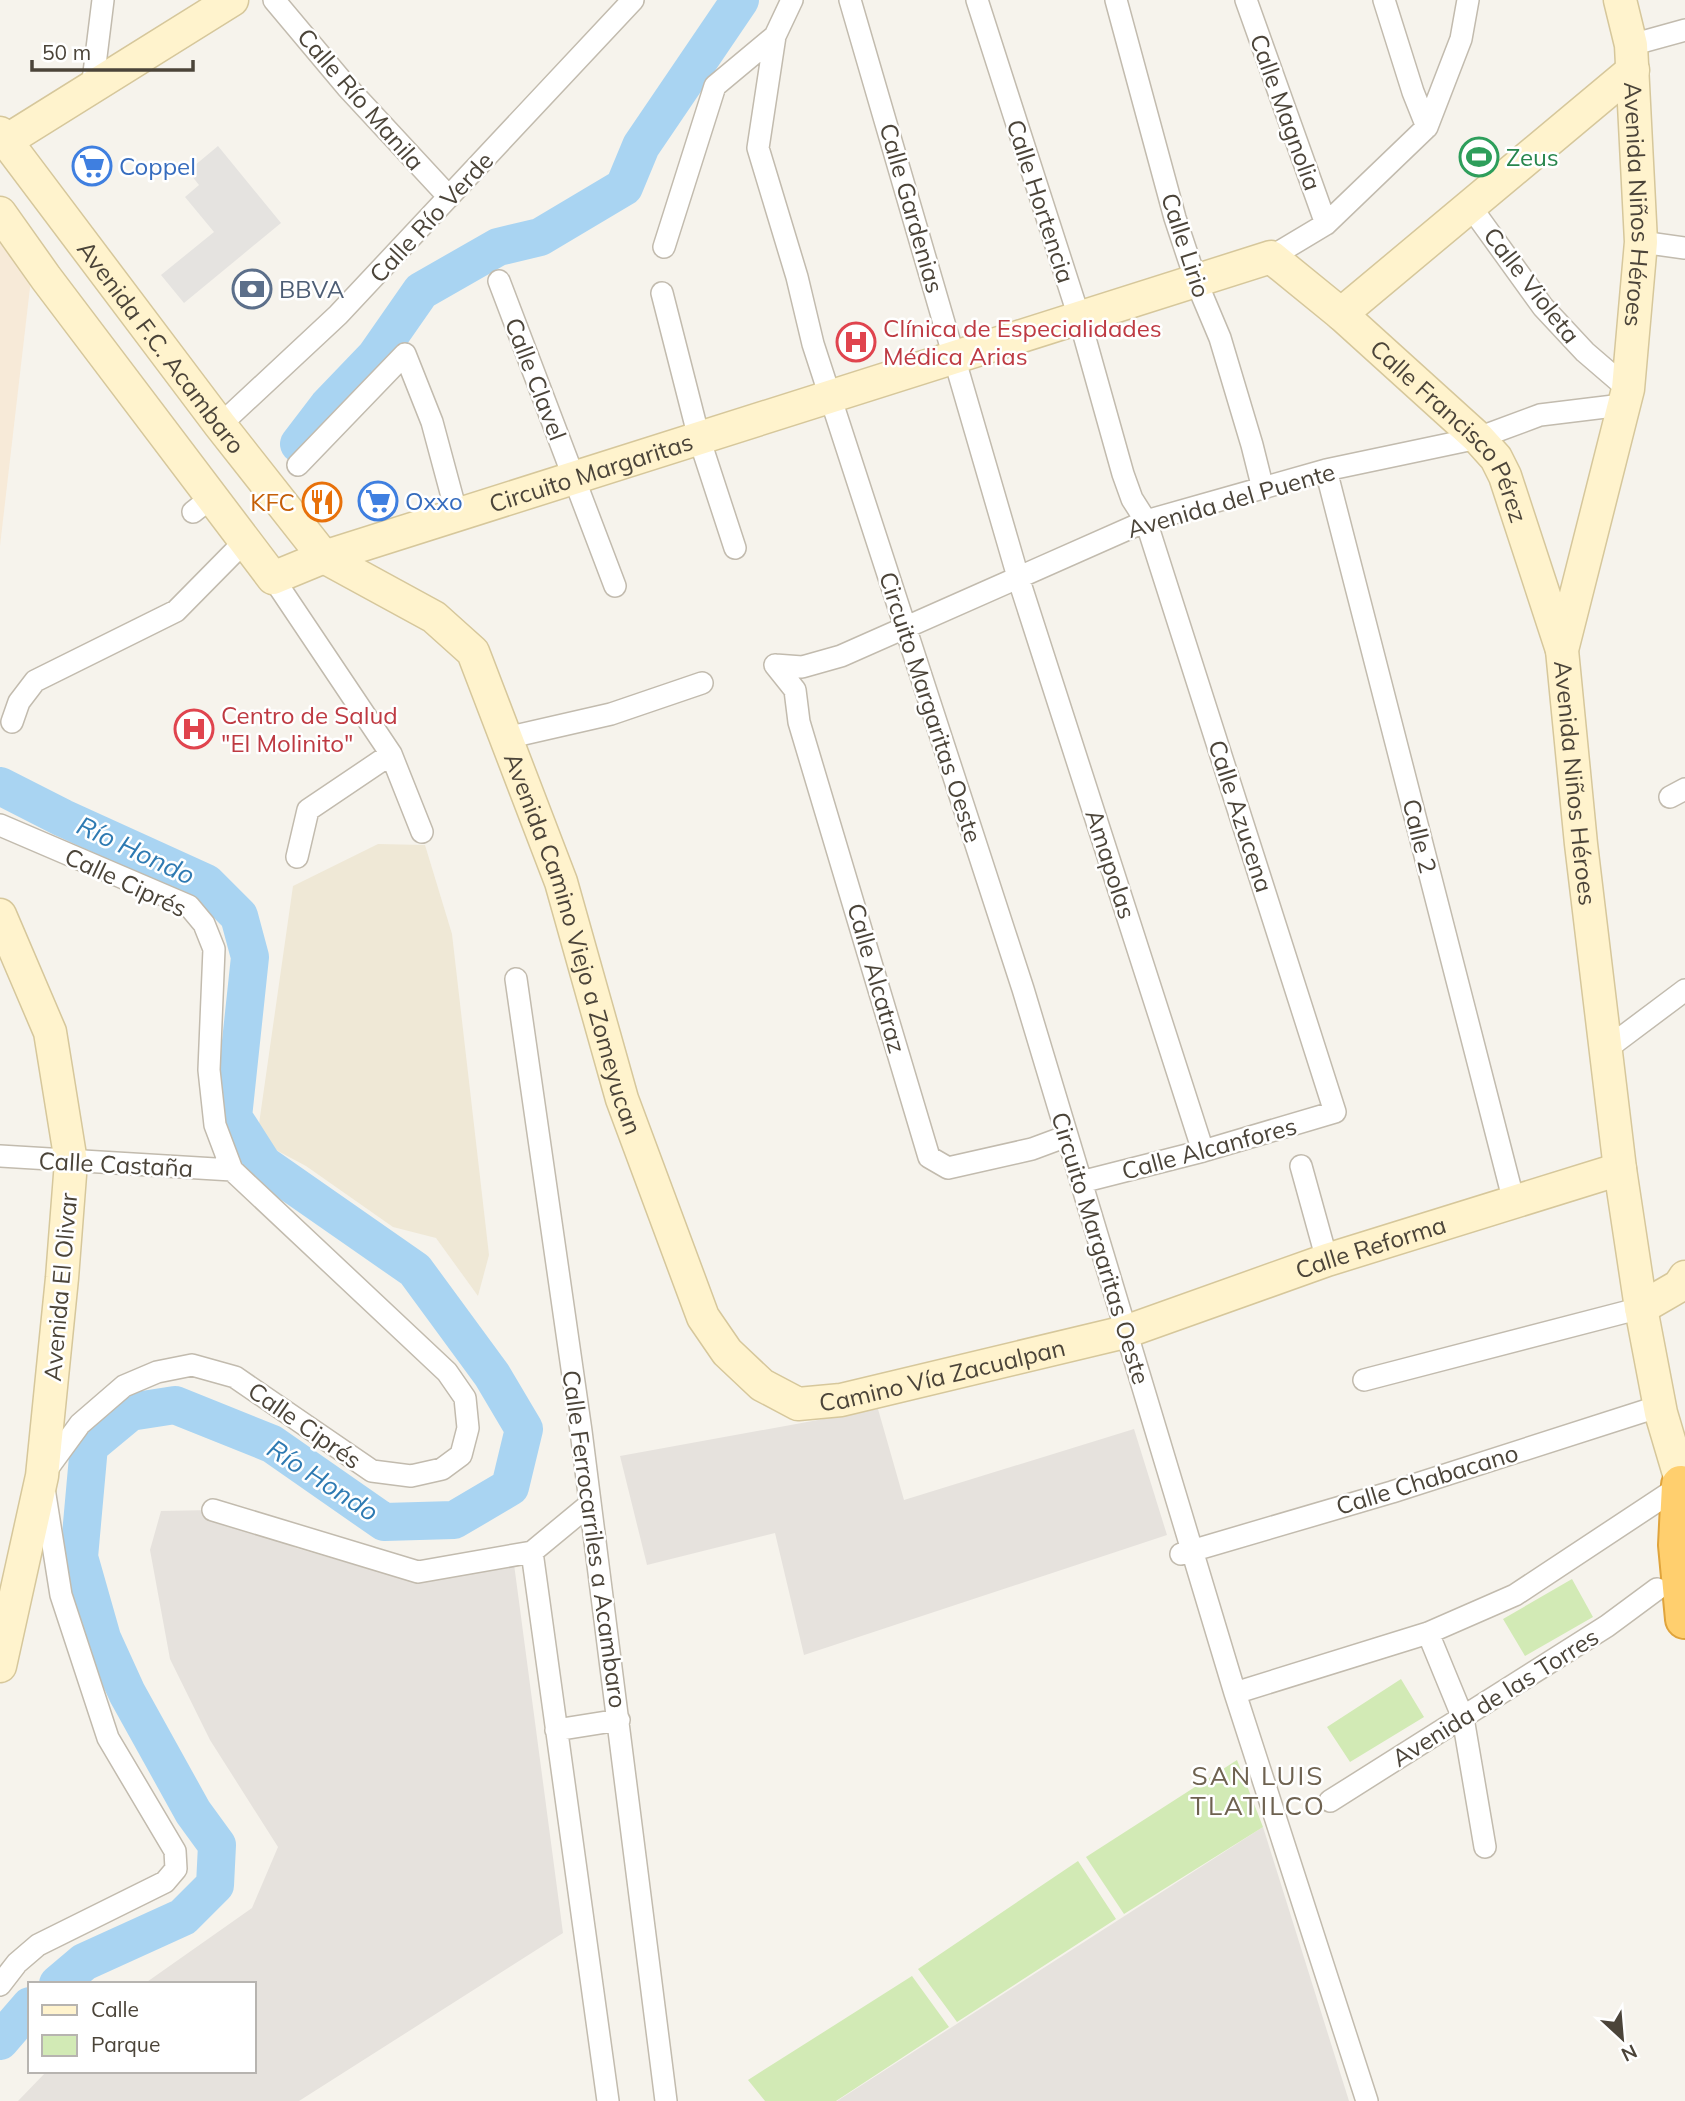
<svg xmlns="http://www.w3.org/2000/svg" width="1685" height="2101" font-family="Mulish,sans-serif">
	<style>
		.commercial { fill: #f7ead8 }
		.industrial { fill: #e6e2dd }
		.education { fill: #efe8d6 }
		.green { fill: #d2eab5 }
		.parking { fill: #e5e3e0 }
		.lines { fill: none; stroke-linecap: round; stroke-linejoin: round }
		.river { stroke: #a9d4f2; stroke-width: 38 }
		.street-casing { stroke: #c2bbae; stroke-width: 24 }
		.secondary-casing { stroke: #d6c79b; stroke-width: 35 }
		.highway-casing { stroke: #e0a43c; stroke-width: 42 }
		.street { stroke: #fff; stroke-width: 21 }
		.secondary { stroke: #fff3cd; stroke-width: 32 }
		.highway { stroke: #ffcf6e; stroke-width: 38 }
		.labels { text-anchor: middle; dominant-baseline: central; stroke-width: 5; stroke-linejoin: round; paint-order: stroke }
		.street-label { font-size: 24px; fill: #4b4439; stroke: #fff }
		.leisure-label { font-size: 24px; fill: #27864d; stroke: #fff; text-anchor: start }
		.shop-label { font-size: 24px; fill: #366cbe; stroke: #fff; text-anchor: start }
		.service-label { font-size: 24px; fill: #4e5e75; stroke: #fff; text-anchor: start }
		.health-label { font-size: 24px; fill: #be3a42; stroke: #fff; text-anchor: start }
		.food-label { font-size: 24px; fill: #c56008; stroke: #fff; text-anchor: end }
		.water-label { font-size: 26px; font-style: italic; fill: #2e7ab2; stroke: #fff }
		.neighbourhood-label { font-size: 26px; letter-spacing: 2px; fill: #6e6250; stroke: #fff }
	</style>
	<rect width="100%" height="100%" fill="#f6f3ec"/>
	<path class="commercial" d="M0 230 31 279 0 546Z"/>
	<path class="industrial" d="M878 1409 904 1500 1134 1429 1167 1535 804 1655 775 1533 647 1565 620 1456Z
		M213 1510 296 1548 410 1581 514 1564 563 1933 299 2101H18L47 2071H254V1984H144L252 1908 278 1847 210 1740 170 1659 150 1550 161 1511Z
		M1263 1827 1349 2101H837Z"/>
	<path class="education" d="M378 844 425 845 452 934 489 1255 478 1296 436 1238 393 1227 306 1166 276 1150 259 1124 293 886Z"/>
	<path class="green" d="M1572 1579 1593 1617 1525 1656 1503 1619Z
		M1401 1679 1424 1717 1350 1762 1327 1727Z
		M1237 1760 1263 1827 1124 1914 1086 1857Z
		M1078 1861 1116 1919 957 2022 918 1969Z
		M912 1976 949 2027 836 2101H765L748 2080Z"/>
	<path class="parking" d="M218 146 281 223 184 303 161 275 214 232 185 197 199 185 188 171Z"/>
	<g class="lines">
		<path class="river" d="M299 444 328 406 375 357 421 291 498 247 540 237 624 187 641 146 740 0
			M0 786 63 818 206 883 239 916 250 957 233 1117 263 1164 415 1270 492 1375 524 1429 510 1487 454 1520 384 1522 272 1444 175 1405 130 1412 89 1446 79 1557 102 1638 127 1693 193 1812 217 1845 215 1885 183 1917 84 1962 58 1984
			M0 2041 30 2006"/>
		<defs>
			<path id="street" d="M274 0 347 87 449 197
				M792 0 775 36 758 148 797 277 813 344 1023 989 1235 1693 1367 2101
				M850 0 1018 577 1203 1151
				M977 0 1079 317 1123 474 1132 499 1146 521 1335 1112 1203 1151 1081 1182
				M1116 0 1175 218 1196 281 1220 338 1252 445 1263 489
				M1246 0 1326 224
				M1384 0 1413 92 1427 127
				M1631 45 1685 30
				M92 89 103 0
				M1470 206 1543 307 1585 352 1628 389
				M1641 242 1685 248
				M664 247 715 86 775 36
				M1271 257 1326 224 1427 127 1461 39 1468 0
				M499 281 615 586
				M662 293 699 438 735 548
				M220 425 338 315 633 0
				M298 465 405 354 432 422 457 515
				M1326 470 1514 1202
				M193 512 212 497
				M273 578 391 754 422 832
				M775 665 802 667 841 656 1146 521 1326 470 1478 438 1540 415 1622 405
				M775 665 795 690 799 722 929 1157 948 1168 1032 1149 1067 1136
				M12 722 19 702 35 681 176 611 246 540
				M506 738 611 714 702 683
				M1670 797 1685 789
				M0 825 189 906 204 924 214 949 209 1070 215 1125 232 1170 447 1372 465 1398 468 1428 461 1455 442 1469 411 1476 372 1471 235 1377 192 1365 157 1372 124 1386 80 1424 42 1476 61 1595 108 1738 175 1851 176 1869 165 1882 38 1945 17 1963 0 1985
				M297 857 308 810 391 754
				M516 979 581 1431 666 2101
				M1605 1050 1685 990
				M0 1156 232 1170
				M1301 1166 1327 1260
				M1364 1380 1641 1308
				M213 1510 418 1572 532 1552 590 1504
				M532 1552 608 2101
				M1181 1554 1392 1492 1660 1406
				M1428 1633 1463 1718 1485 1847
				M1235 1693 1428 1633 1515 1595 1683 1484
				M556 1730 619 1720
				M1330 1801 1607 1626 1657 1589"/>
			<g id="secondary">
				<path id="s1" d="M1620 0 1631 45 1641 242 1628 389 1562 650 1581 844 1620 1169 1641 1308 1661 1413 1685 1494"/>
				<path id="s2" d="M0 133 220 425 324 557 434 617 473 652 561 882 622 1099 703 1317 727 1352 762 1385 798 1404 841 1400 1125 1332 1327 1260 1620 1169"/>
				<path d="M6 141 232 0"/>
				<path id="s3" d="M0 213 46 278 273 578 324 557 1271 257 1341 314 1478 438 1496 458 1505 476 1562 650"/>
				<path d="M1341 314 1633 70"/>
				<path d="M0 915 50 1032 71 1162 62 1278 42 1476 0 1666"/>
				<path d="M1641 1308 1679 1286 1685 1277"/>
			</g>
			<path id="highway" d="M1681 1485 1678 1545 1685 1619"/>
		</defs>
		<use href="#street" class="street-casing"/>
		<use href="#secondary" class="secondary-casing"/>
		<use href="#highway" class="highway-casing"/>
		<use href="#street" class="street"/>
		<use href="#secondary" class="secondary"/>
		<use href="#highway" class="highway"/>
	</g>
	<defs>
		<symbol id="stadium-ring" viewBox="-11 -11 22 22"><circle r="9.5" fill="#fff" stroke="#2e9e5b" stroke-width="1.5"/><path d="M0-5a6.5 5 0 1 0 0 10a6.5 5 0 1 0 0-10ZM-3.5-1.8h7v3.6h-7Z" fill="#2e9e5b"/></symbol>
		<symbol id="supermarket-ring" viewBox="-11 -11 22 22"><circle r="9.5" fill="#fff" stroke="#3f7fe0" stroke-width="1.5"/><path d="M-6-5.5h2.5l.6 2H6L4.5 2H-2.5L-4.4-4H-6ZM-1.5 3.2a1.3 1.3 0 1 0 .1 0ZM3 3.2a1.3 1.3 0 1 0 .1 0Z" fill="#3f7fe0"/></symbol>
		<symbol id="bank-ring" viewBox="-11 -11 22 22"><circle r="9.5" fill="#fff" stroke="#5c6f8a" stroke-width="1.5"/><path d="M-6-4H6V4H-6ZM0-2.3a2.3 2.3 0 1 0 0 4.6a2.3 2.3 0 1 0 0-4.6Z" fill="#5c6f8a"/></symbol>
		<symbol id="hospital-ring" viewBox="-11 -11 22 22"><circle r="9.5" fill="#fff" stroke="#e0444e" stroke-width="1.5"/><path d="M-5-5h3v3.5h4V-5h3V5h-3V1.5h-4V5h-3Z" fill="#e0444e"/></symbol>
		<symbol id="restaurant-ring" viewBox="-11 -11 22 22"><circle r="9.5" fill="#fff" stroke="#e8710a" stroke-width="1.5"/><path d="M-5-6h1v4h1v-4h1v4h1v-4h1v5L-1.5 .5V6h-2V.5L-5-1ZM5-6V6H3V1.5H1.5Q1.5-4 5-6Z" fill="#e8710a"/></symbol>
	</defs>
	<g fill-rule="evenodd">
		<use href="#stadium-ring" x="1457" y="135" width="44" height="44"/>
		<use href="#supermarket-ring" x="70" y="144" width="44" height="44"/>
		<use href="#bank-ring" x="230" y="267" width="44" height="44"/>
		<use href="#hospital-ring" x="834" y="320" width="44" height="44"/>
		<use href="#supermarket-ring" x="356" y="479" width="44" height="44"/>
		<use href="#restaurant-ring" x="300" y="480" width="44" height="44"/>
		<use href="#hospital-ring" x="172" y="707" width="44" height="44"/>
	</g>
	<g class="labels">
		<g class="street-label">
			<text transform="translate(361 99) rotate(49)">Calle Río Manila</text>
			<text transform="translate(1286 112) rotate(70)">Calle Magnolia</text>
			<text transform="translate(1041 201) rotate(72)">Calle Hortencia</text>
			<text stroke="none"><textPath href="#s1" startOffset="206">Avenida Niños Héroes</textPath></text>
			<text transform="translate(912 208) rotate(74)">Calle Gardenias</text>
			<text transform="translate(431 217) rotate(-47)">Calle Río Verde</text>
			<text transform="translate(1186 245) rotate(72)">Calle Lirio</text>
			<text transform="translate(1532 285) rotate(52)">Calle Violeta</text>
			<text stroke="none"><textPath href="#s2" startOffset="268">Avenida F.C. Acambaro</textPath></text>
			<text transform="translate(536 379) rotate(69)">Calle Clavel</text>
			<text stroke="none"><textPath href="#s3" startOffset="1757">Calle Francisco Pérez</textPath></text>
			<text stroke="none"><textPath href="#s3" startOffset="791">Circuito Margaritas</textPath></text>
			<text transform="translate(1231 500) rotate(-16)">Avenida del Puente</text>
			<text transform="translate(931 707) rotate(72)">Circuito Margaritas Oeste</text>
			<text stroke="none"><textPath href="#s1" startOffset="794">Avenida Niños Héroes</textPath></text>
			<text transform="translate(1241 816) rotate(72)">Calle Azucena</text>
			<text transform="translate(1420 836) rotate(76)">Calle 2</text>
			<text transform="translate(1111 864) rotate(72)">Amapolas</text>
			<text transform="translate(126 882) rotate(25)">Calle Ciprés</text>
			<text stroke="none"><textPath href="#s2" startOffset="1020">Avenida Camino Viejo a Zomeyucan</textPath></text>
			<text transform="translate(877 978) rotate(74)">Calle Alcatraz</text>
			<text transform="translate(1209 1148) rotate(-15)">Calle Alcanfores</text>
			<text transform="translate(116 1164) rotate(3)">Calle Castaña</text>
			<text stroke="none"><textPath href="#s2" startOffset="2142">Calle Reforma</textPath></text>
			<text transform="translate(1101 1248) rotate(73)">Circuito Margaritas Oeste</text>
			<text transform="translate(60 1287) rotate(-85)">Avenida El Olivar</text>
			<text stroke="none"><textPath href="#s2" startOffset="1694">Camino Vía Zacualpan</textPath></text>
			<text transform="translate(305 1425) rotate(35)">Calle Ciprés</text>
			<text transform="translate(1427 1479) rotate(-17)">Calle Chabacano</text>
			<text transform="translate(595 1539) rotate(82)">Calle Ferrocarriles a Acambaro</text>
			<text transform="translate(1495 1697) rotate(-32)">Avenida de las Torres</text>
		</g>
		<g class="leisure-label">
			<text x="1506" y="157">Zeus</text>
		</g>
		<g class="shop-label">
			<text x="119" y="166">Coppel</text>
			<text x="405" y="501">Oxxo</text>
		</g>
		<g class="service-label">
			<text x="279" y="289">BBVA</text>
		</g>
		<g class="health-label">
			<text x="883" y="328">Clínica de Especialidades<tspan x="883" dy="28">Médica Arias</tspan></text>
			<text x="221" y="715">Centro de Salud<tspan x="221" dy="28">"El Molinito"</tspan></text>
		</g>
		<g class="food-label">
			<text x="295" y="502">KFC</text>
		</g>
		<g class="water-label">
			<text transform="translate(136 850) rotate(25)">Río Hondo</text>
			<text transform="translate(323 1480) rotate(33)">Río Hondo</text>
		</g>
		<g class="neighbourhood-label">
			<text x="1258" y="1775">SAN LUIS<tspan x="1258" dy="30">TLATILCO</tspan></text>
		</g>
	</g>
	<rect x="28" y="1982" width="228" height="91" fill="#ffffff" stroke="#b7b4b0" stroke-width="2"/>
	<rect x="42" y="2005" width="35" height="10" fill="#fff3cd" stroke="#b7b4b0" stroke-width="2"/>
	<text x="91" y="2017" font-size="21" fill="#4b4439">Calle</text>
	<rect x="42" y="2035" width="35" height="21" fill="#d2eab5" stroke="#b7b4b0" stroke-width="2"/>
	<text x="91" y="2052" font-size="21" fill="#4b4439">Parque</text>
	<g transform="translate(1622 2038) rotate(154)" stroke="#ffffff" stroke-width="5" paint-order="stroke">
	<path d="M0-5L12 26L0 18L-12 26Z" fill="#4b4439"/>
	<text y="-10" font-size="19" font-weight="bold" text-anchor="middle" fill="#4b4439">N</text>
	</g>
	<path d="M32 60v10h161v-10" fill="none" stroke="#4b4439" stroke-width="3.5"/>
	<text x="42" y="60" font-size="21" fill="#4b4439" stroke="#ffffff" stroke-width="5" paint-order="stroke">50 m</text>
</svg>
